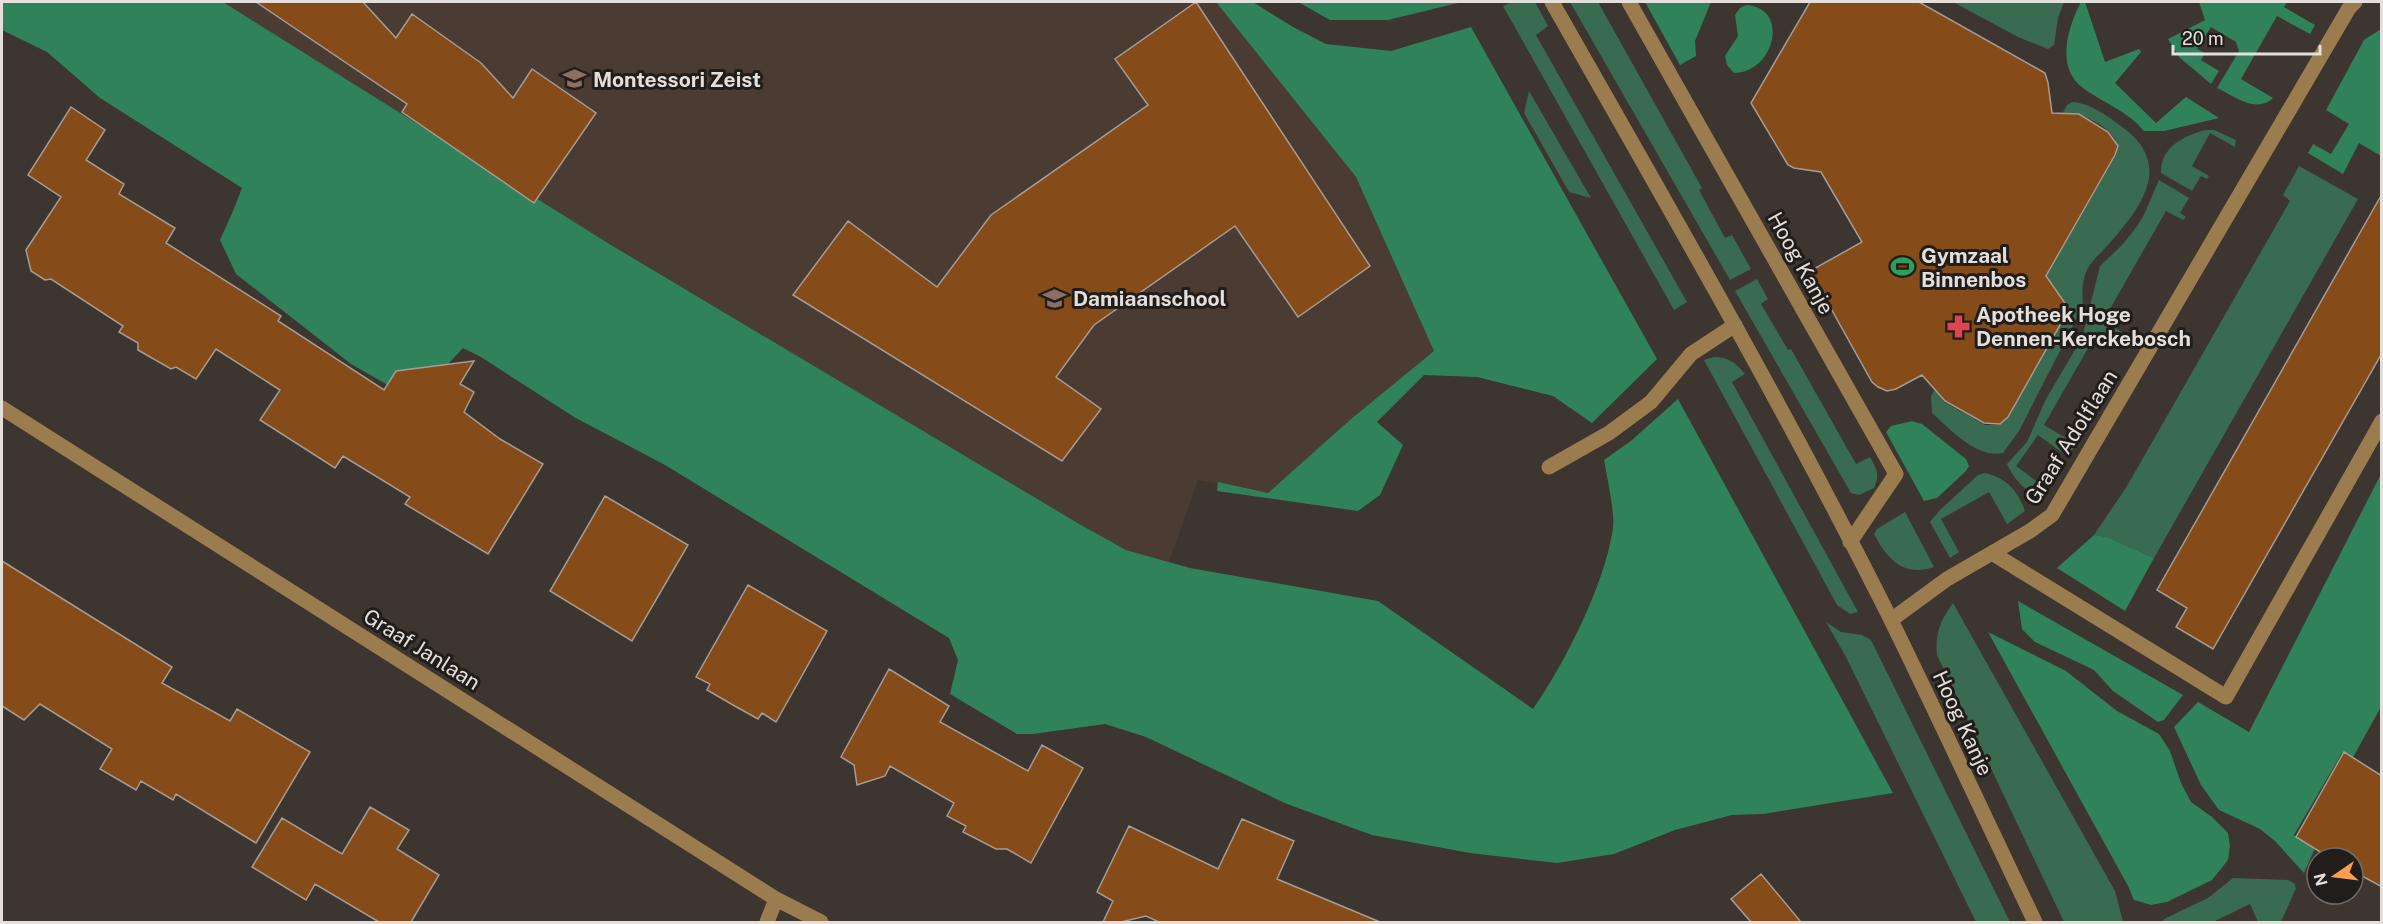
<svg xmlns="http://www.w3.org/2000/svg" width="2383" height="924" font-family="'Public Sans',sans-serif">
	<style>
		.built { fill: #4a3c32 }
		.green { fill: #386b50 }
		.forest { fill: #30825b }
		.building { fill: #854b18; stroke: #a59c95; stroke-width: 1.5 }
		.lines { fill: none; stroke-linecap: round; stroke-linejoin: round }
		.minor { stroke: #9b7c4f; stroke-width: 15 }
		.labels { text-anchor: middle; dominant-baseline: central; stroke-width: 6; stroke-linejoin: round; paint-order: stroke }
		.poi-label { font-size: 21px; font-weight: bold; fill: #e4dfdb; stroke: #211d1b; text-anchor: start }
		.street-label { font-size: 21px; fill: #e4dfdb; stroke: #211d1b }
	</style>
	<rect width="100%" height="100%" fill="#3d352f"/>
	<path class="built" d="M223 2H1216L1356 177 1434 351 1351 419 1268 493 1198 480 1169 562 1126 550 1081 525 611 245Z"/>
	<path class="green" d="M1512 2H1535L1548 26 1536 35 1687 302 1674 310 1503 6Z
		M1570 2H1598L1702 188 1699 190 1725 238 1732 235 1751 269 1730 280Z
		M1953 2H2064L2058 18 2054 45 2048 49 2018 37Z
		M1529 91 1591 198 1569 192 1524 113Z
		M2072 102C2091 103 2110 118 2125 129 2174 167 2139 210 2108 245 2101 253 2091 261 2087 270 2082 280 2082 295 2083 306L2019 431 2003 453C1977 459 1950 429 1932 413L1931 396 1937 386 1944 402 1985 425H1997L2009 416 2067 313V305L2045 291 2044 281 2116 155C2120 130 2095 122 2077 113L2061 116 2067 105Z
		M2206 130H2214L2236 140 2235 147 2210 133 2192 166 2209 176 2207 179 2201 176 2192 191 2161 173C2160 148 2184 135 2206 130Z
		M2299 166 2358 199 2154 558 2107 537 2094 535 2127 486 2290 201 2283 195Z
		M2159 180 2189 198 2180 213 2186 217 2183 220 2166 211 2103 321 2136 340 2130 349 2098 331 2044 425 2076 444 2068 457 2038 435 2016 466 2047 489 2039 496C2025 492 2013 478 2007 464L2027 442 2046 399 2082 338 2100 266 2122 245 2135 229 2143 217Z
		M1757 279 1768 299 1761 304 1788 350 1791 349 1856 464 1870 457C1877 469 1880 475 1874 488L1859 495 1851 493 1735 291Z
		M1714 357C1729 357 1736 363 1745 374L1732 382 1858 612 1850 614 1837 605 1704 360Z
		M1984 473C2006 477 2018 491 2025 511L2007 524 1989 492 1941 519 1959 552 1950 558 1930 522 1940 510 1978 475Z
		M1905 512 1934 567C1903 577 1888 560 1874 534L1877 529Z
		M1953 603 2115 891 2123 922H2064L1937 655C1935 633 1940 621 1953 603Z
		M1826 622 1841 632 1862 635 1871 640 2010 922H1976L1846 657Z
		M2233 878 2288 880 2294 883 2296 888 2281 922H2258L2250 904 2213 922H2161L2166 918 2208 898Z"/>
	<path class="forest" d="M2 2H223L611 245 1081 525 1126 550 1190 568 1378 601 1533 709C1565 663 1605 584 1613 528 1615 512 1607 478 1604 460L1632 440 1678 399 1893 793 1763 814 1732 815 1675 830 1614 854 1557 863 1470 853 1372 835 1287 804 1146 737 1105 724 1033 734H1017L950 694 958 660 949 638 665 465 574 417 481 357 463 348 422 392H400L351 364 236 274 220 240 233 211 242 188 100 98 47 52 2 30Z
		M1216 2H1253L1293 27 1326 44 1391 51 1471 27 1657 359 1592 423 1553 396 1477 377 1424 375 1377 422 1403 445 1380 495 1358 511 1217 491 1218 482 1268 493 1351 419 1434 351 1356 177Z
		M1298 2H1462L1388 20H1330Z
		M1645 2H1711L1695 41 1696 56 1680 65Z
		M2081 2H2085L2105 62 2139 49 2141 52 2115 83 2156 123 2186 97 2219 118 2164 131H2144C2128 111 2103 103 2083 88 2055 68 2068 26 2081 2Z
		M2199 2H2287L2284 7 2315 25 2310 34 2277 16 2241 79 2273 98C2256 114 2234 96 2217 88L2239 51 2236 42 2211 27 2197 49 2205 53 2201 60 2219 71 2211 84 2179 57 2168 39 2205 20Z
		M1746 5C1791 8 1774 73 1734 73L1727 65 1725 56 1738 36 1735 15 1740 8Z
		M2381 29V156L2359 143 2343 174 2308 153 2313 144 2331 154 2349 124 2326 110 2364 40Z
		M1912 421 1922 424 1966 459 1969 466 1966 471 1937 498 1924 501 1886 432 1891 426Z
		M2381 474V707L2352 759 2342 753 2294 835 2315 848 2304 873 2275 841 2260 829 2219 810 2201 785 2174 727 2198 702 2249 732Z
		M2094 535 2107 537 2154 558 2125 611 2057 568Z
		M2018 601 2183 695 2164 720 2158 722 2113 691 2094 670 2035 642 2022 629Z
		M1988 632 2066 671 2117 711 2159 734 2170 751 2181 783 2191 802 2212 817 2228 833 2230 846 2228 860 2212 880 2167 902 2151 905 2134 900 2128 886Z"/>
	<path class="building" d="M256 2H363L396 38 412 14 481 63 513 98 532 69 596 113 534 203 402 112 407 104Z
		M1196 2 1370 266 1298 317 1235 226 1094 325 1056 377 1101 409 1062 461 793 295 848 221 937 287 991 215 1148 105 1115 59Z
		M1810 2H1919L2045 73 2048 83 2052 113 2079 114 2108 132 2118 146 2115 155 2046 276 2069 309 2008 417 2000 424 1984 423 1945 401 1922 375 1896 389 1887 391 1878 387 1872 382 1810 271 1862 242 1821 172 1794 168 1788 165 1751 103Z
		M71 107 105 130 86 160 124 184 119 194 175 228 166 243 281 316 278 321 384 390 396 371 474 361 460 384 474 392 464 412 500 439 543 464 488 554 405 504 410 497 343 456 335 468 260 420 280 390 216 349 196 379 176 367 171 369 138 350V343L119 332 123 326 51 279 45 280 31 271 26 250 61 197 28 175Z
		M2382 194V353L2213 649 2176 627 2187 608 2157 590Z
		M605 496 688 545 632 641 550 591Z
		M2 561 172 667 162 683 230 721 237 709 310 752 256 843 176 794 173 800 141 781 136 790 100 769 112 749 40 704 24 720 2 706Z
		M748 585 827 631 776 722 762 713 758 719 733 705 707 690 710 684 696 677Z
		M889 669 949 706 940 722 1028 771 1042 745 1083 768 1031 863 1007 849H996L963 832 966 826 947 816 954 803 890 766 885 776 857 785 854 765 841 757Z
		M2344 752 2382 776V887L2353 871V858H2330L2296 837Z
		M370 807 409 830 397 849 439 875 411 922H379L315 884 306 900 252 867 282 818 342 854Z
		M1242 819 1294 841 1277 879 1380 922H1159L1146 916 1121 922H1103L1113 901 1097 892 1129 826 1218 869Z
		M1761 874 1801 922H1751L1731 899Z"/>
	<g class="lines">
		<path class="minor" d="M1552 2C1668 206 1786 410 1891 620 1940 720 1987 822 2035 922
			M1629 2 1896 474 1850 542
			M2 408 776 899 821 922
			M1549 467 1609 433 1651 402 1691 354 1735 325
			M1992 553 2226 697 2382 421
			M1891 620 1947 579 2030 531 2052 515 2349 8 2355 2
			M767 922 776 899"/>
	</g>
	<defs>
		<symbol id="school-bare" viewBox="-9 -9 18 18"><path d="M0-5L7-2L0 1L-7-2ZM-4 1L0 2.5L4 1V4Q0 6-4 4Z" fill="#8d6e63" stroke="#211d1b" stroke-width="2.5" paint-order="stroke"/></symbol>
		<symbol id="stadium-bare" viewBox="-9 -9 18 18"><path d="M0-5a6.5 5 0 1 0 0 10a6.5 5 0 1 0 0-10ZM-3.5-1.8h7v3.6h-7Z" fill="#2e9e5b" stroke="#211d1b" stroke-width="2.5" paint-order="stroke"/></symbol>
		<symbol id="pharmacy-bare" viewBox="-9 -9 18 18"><path d="M-2-6h4v4h4v4h-4v4h-4v-4h-4v-4h4Z" fill="#e0444e" stroke="#211d1b" stroke-width="2.5" paint-order="stroke"/></symbol>
	</defs>
	<g fill-rule="evenodd">
		<use href="#school-bare" x="558" y="62" width="33" height="33"/>
		<use href="#stadium-bare" x="1886" y="250" width="33" height="33"/>
		<use href="#school-bare" x="1038" y="282" width="33" height="33"/>
		<use href="#pharmacy-bare" x="1942" y="310" width="33" height="33"/>
	</g>
	<g class="labels">
		<g class="poi-label">
			<text x="593" y="79">Montessori Zeist</text>
			<text x="1921" y="255">Gymzaal<tspan x="1921" dy="24">Binnenbos</tspan></text>
			<text x="1073" y="298">Damiaanschool</text>
			<text x="1976" y="314">Apotheek Hoge<tspan x="1976" dy="24">Dennen-Kerckebosch</tspan></text>
		</g>
		<g class="street-label">
			<text transform="translate(1801 263) rotate(61)">Hoog Kanje</text>
			<text transform="translate(2071 437) rotate(-58)">Graaf Adolflaan</text>
			<text transform="translate(422 649) rotate(32)">Graaf Janlaan</text>
			<text transform="translate(1963 723) rotate(65)">Hoog Kanje</text>
		</g>
	</g>
	<rect width="2383" height="924" fill="none" stroke="#e4dfdb" stroke-width="6"/>
	<g transform="translate(2335 876) rotate(256)"><circle r="28" fill="#211d1b" stroke="#6f6b68" stroke-width="1.5"/>
	<path d="M0-4.5L10 22L0 15L-10 22Z" fill="#fb9e51"/>
	<text y="-9" font-size="16" font-weight="bold" text-anchor="middle" fill="#e4dfdb">N</text>
	</g>
	<path d="M2173 45v9h147v-9" fill="none" stroke="#e4dfdb" stroke-width="3"/>
	<text x="2182" y="45" font-size="18" fill="#e4dfdb" stroke="#211d1b" stroke-width="4.5" paint-order="stroke">20 m</text>
</svg>
